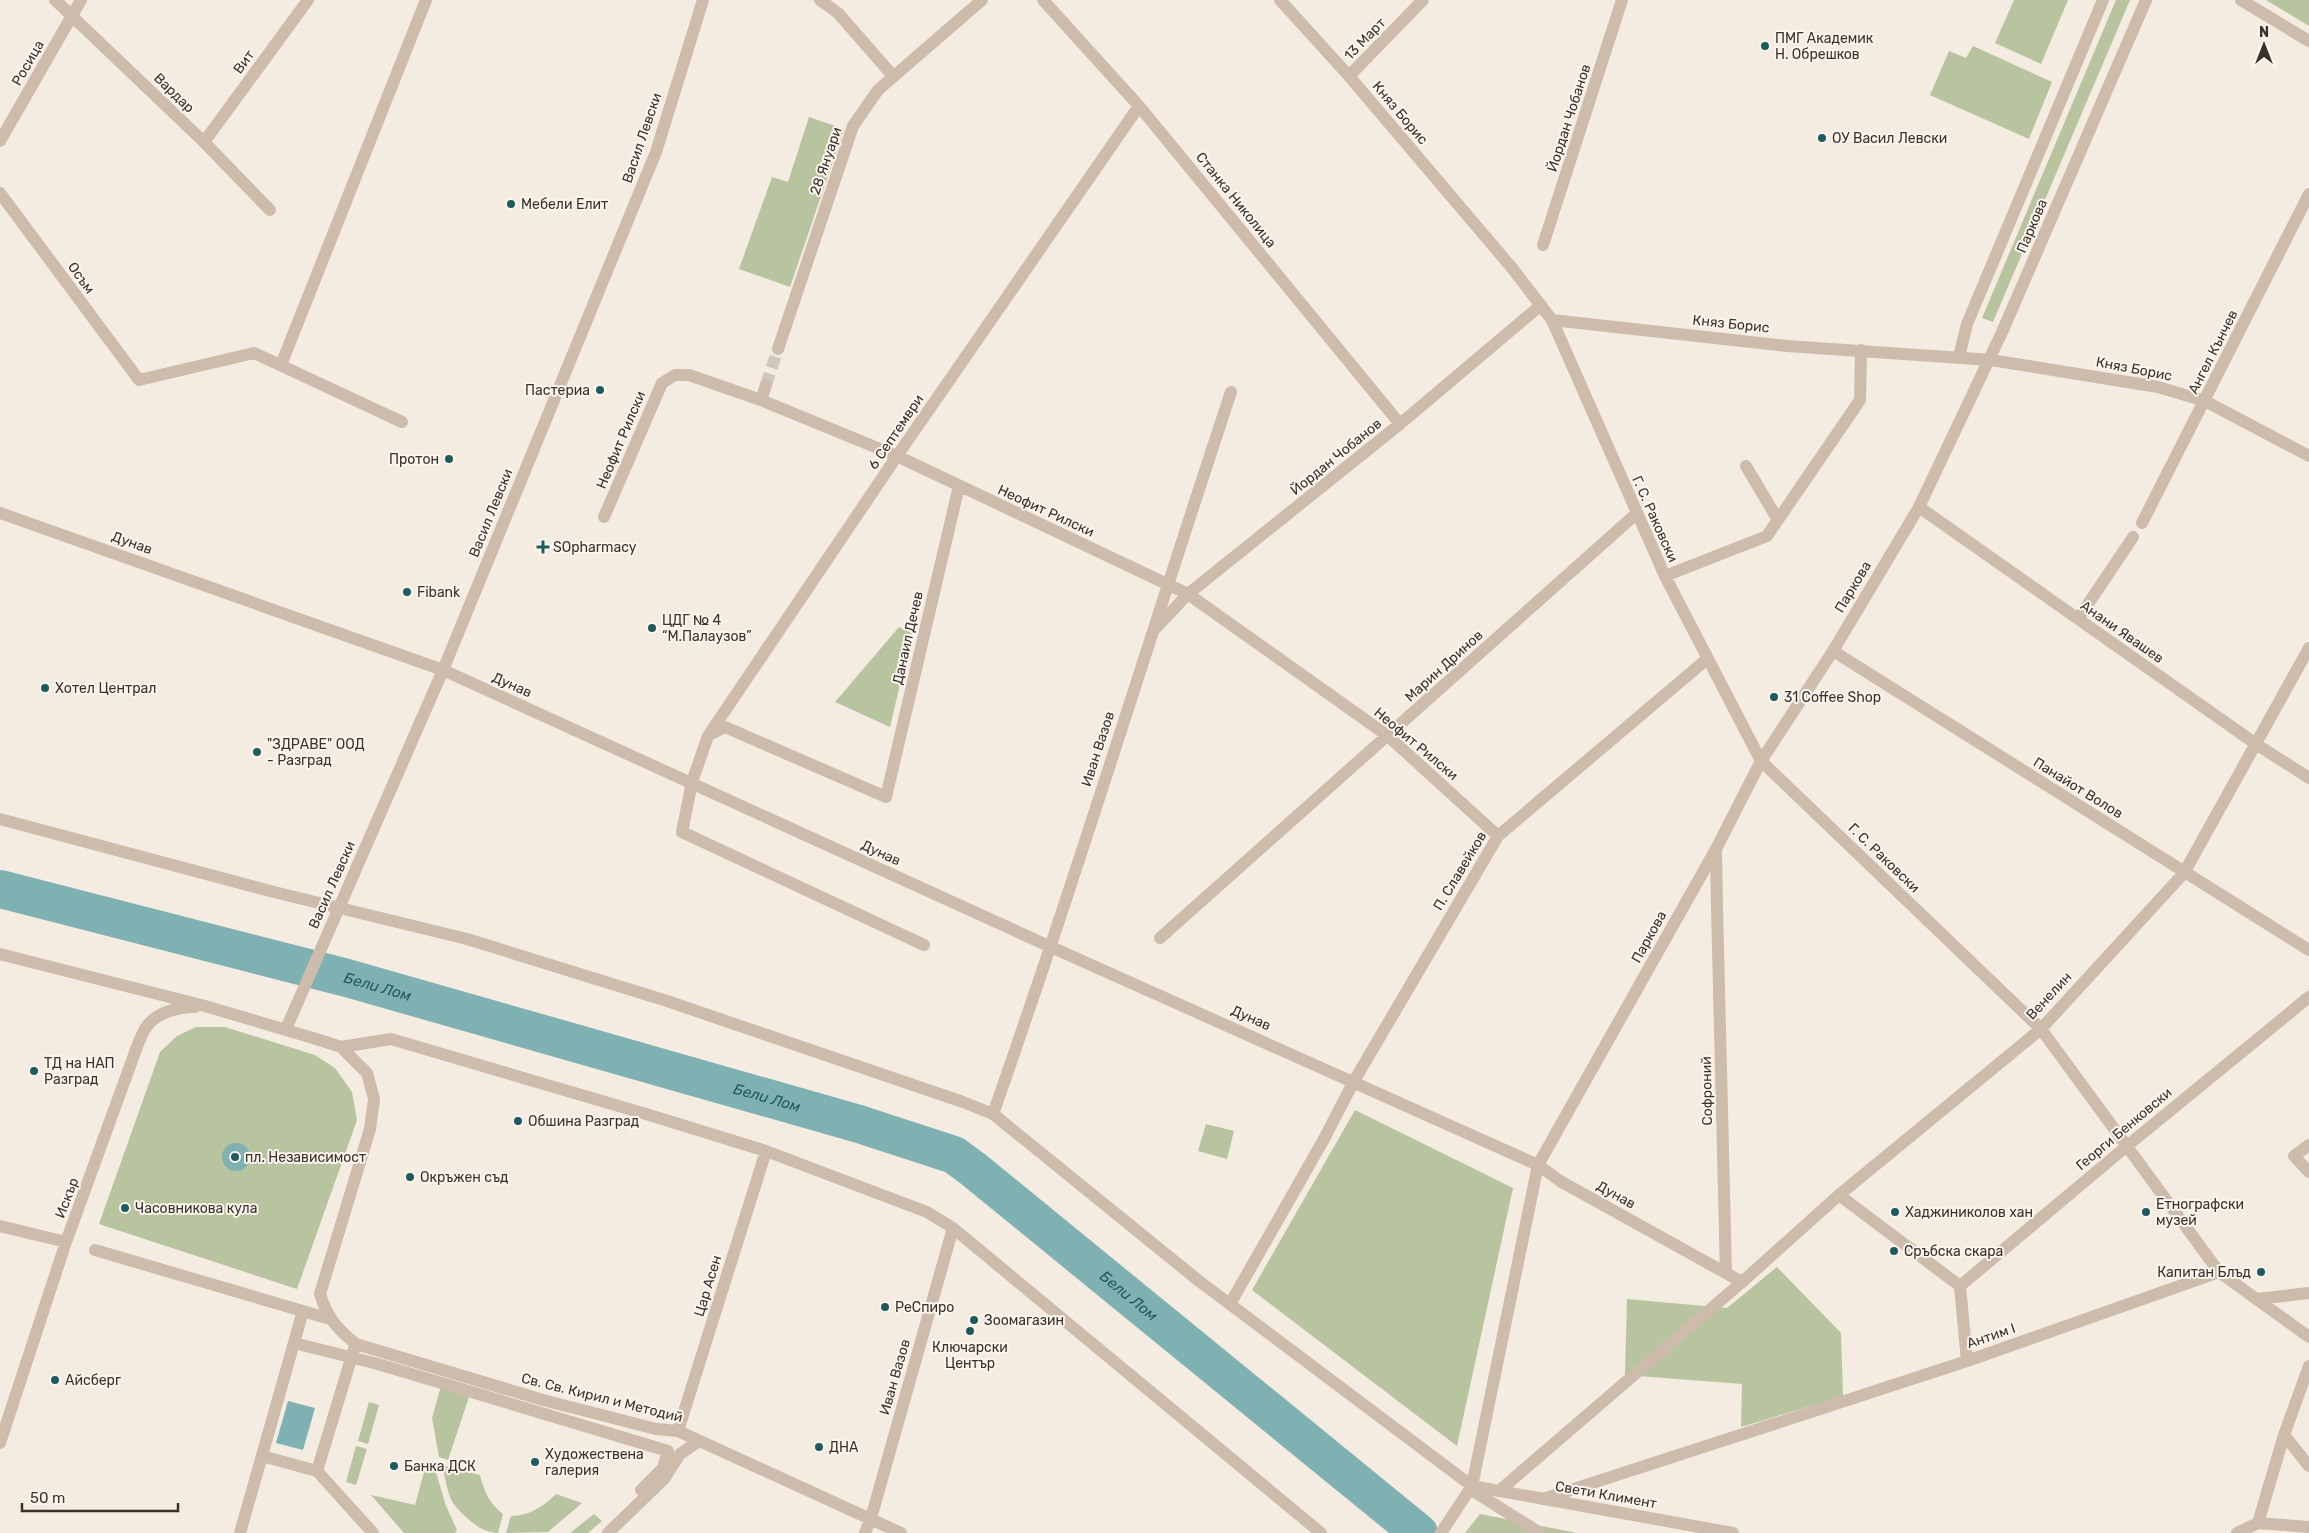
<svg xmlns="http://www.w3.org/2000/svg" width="2309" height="1533" font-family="Rubik,sans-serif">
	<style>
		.green { fill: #b8c4a0 }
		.water { fill: #7fb0b2 }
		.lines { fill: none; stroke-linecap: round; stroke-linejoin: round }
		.river { stroke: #7fb0b2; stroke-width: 38 }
		.minor-tunnel { stroke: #cfc6bd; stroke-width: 12; stroke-dasharray: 12 6; stroke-linecap: butt }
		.pedestrian { stroke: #cdbbac; stroke-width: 12 }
		.minor { stroke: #cdbbac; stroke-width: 12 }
		.tertiary { stroke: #cdbbac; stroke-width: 12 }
		.poi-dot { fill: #1f5a5e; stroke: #fbf5ee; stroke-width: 2 }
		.labels { text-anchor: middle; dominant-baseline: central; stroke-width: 4; stroke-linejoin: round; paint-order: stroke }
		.poi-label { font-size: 14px; fill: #3b302b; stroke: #fbf5ee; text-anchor: start }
		.street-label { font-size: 14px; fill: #3b302b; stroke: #fbf5ee }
		.water-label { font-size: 15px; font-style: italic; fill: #1f5a5e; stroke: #fbf5ee }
	</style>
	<rect width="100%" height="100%" fill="#f4ebe1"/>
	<path class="green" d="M2014 0H2068L2041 64 1995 43Z
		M2116 0H2130L1993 322 1982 318Z
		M2266 0H2309V26Z
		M1973 46 2052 82 2029 139 1930 95 1949 51 1966 58Z
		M809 117 844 129 790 287 739 269 772 177 788 182Z
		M899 627 912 633 890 727 835 702Z
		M196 1027H225L315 1055 335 1068 352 1092 357 1120 297 1289 99 1224 160 1052 177 1036Z
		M1355 1110 1513 1188 1457 1446 1252 1290Z
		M1206 1124 1234 1131 1227 1159 1198 1151Z
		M1777 1267 1841 1333 1843 1396 1741 1427 1742 1384 1625 1375 1627 1299 1727 1308Z
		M441 1386 470 1394 448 1460 439 1457 432 1418Z
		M369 1402 379 1405 368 1444 358 1441Z
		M356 1446 367 1449 356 1485 346 1482Z
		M427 1461 433 1462 446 1506 457 1530 455 1533H404L371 1495 415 1505Z
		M442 1465 480 1475C484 1492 490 1504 503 1514L498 1533C481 1533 463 1516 453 1503 447 1493 445 1476 442 1465Z
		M556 1494 582 1503 548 1532 506 1533 511 1516C529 1516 544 1506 556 1494Z
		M594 1514 602 1521 588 1533H570Z
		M1480 1514 1577 1533H1465Z"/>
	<path class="water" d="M222 1157a14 14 0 1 1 28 0a14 14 0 1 1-28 0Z
		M288 1401 315 1408 303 1450 276 1443Z"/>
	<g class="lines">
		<path class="river" id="s1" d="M0 889 347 978 859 1124 954 1155 973 1169 1419 1533"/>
		<path class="minor-tunnel" d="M766 385 778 349"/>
		<path class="pedestrian" d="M1959 357 1967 324 2103 0
			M1716 849 1717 909
			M341 1047 391 1039 646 1114
			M1538 1165 1716 849 1761 761 1833 651 1919 507 2003 330
			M95 1250 330 1319
			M294 1343 378 1364 668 1451 663 1468 641 1490
			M354 1349 317 1471 373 1533
			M262 1456 317 1471
			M1470 1489 1540 1533
			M1499 1491 1742 1282
			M1543 1499 1771 1425
			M240 1533 303 1311"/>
		<path class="minor" d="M55 0 204 142 270 210
			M820 0 838 13 893 76
			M1043 0 1139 106 1400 424
			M2241 0 2309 41
			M1349 76 1423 0
			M0 141 81 0
			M204 142 308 0
			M0 193 139 380 254 353 402 422
			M1543 245 1622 0
			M1552 320 1665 576 1761 761 2041 1029 2219 1272 2309 1337
			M2003 330 2146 0
			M778 349 853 126 878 90 982 0
			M281 365 426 0
			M761 400 766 385
			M1746 466 1778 520
			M1919 507 2256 744 2309 778
			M604 517 662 383 675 375H689L761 400 897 456 1188 594 1388 736 1498 836
			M2142 523 2309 194
			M1665 576 1767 536 1860 400 1861 350
			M2078 619 2133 537
			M1154 630 1188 594 1400 424 1541 305
			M1833 651 2309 950
			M711 734 725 727 886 797 959 486
			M0 819 274 892 467 939 667 1001 963 1102 993 1114 1199 1281 1472 1486
			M1717 909 1726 1273
			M1160 938 1636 514
			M924 945 682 832 692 782 708 736 897 456 1139 106
			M0 954 205 1006 313 1038 341 1047 367 1073 374 1099 370 1129 320 1294C327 1317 337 1329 356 1344L543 1400 656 1429 678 1431 901 1533
			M286 1029 443 670
			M646 1114 766 1151 927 1212 953 1228 1321 1533
			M993 1114C1077 875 1151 633 1231 392
			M2309 1145 2294 1156 2309 1172
			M1538 1165 1560 1181 1742 1282 1839 1195 2041 1029 2184 873 2309 648
			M1839 1195 1960 1286 1967 1361
			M0 1226 66 1242
			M1960 1286 2127 1146 2309 997
			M2257 1299 2309 1293
			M1230 1304 1324 1139 1354 1081 1498 836 1707 659
			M1771 1425 1967 1361 2219 1272
			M678 1431 766 1151
			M2284 1435 2309 1466
			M0 1443 66 1242 138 1044C141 1038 143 1031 147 1026 157 1012 179 1007 195 1007
			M2258 1523 2284 1435 2309 1366
			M2258 1523 2309 1527
			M608 1533 664 1479 680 1454 699 1441
			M865 1533 871 1518 953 1228
			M2237 1533 2258 1523"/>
		<path class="tertiary" d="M1280 0 1349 76 1512 268 1552 320 1787 346 1991 360 2158 387 2205 401 2309 456
			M0 513 443 670 1051 947 1538 1165 1472 1486 1441 1533
			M443 670 656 152 703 0
			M1472 1486 1733 1533"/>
	</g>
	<g class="poi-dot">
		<circle cx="1765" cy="46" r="5"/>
		<circle cx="1822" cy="138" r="5"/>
		<circle cx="511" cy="204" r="5"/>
		<circle cx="600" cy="390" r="5"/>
		<circle cx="449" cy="459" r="5"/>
		<path d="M540.5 539.5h5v5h5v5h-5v5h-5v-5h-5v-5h5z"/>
		<circle cx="407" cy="592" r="5"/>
		<circle cx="652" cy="628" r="5"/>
		<circle cx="45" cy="688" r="5"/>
		<circle cx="1774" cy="697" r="5"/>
		<circle cx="257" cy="752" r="5"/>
		<circle cx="34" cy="1071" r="5"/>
		<circle cx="518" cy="1121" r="5"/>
		<circle cx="235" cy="1157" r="5"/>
		<circle cx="410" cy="1177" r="5"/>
		<circle cx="125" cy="1208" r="5"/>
		<circle cx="1895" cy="1212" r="5"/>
		<circle cx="2146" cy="1212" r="5"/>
		<circle cx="1894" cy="1251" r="5"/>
		<circle cx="2261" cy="1272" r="5"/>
		<circle cx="885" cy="1307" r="5"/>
		<circle cx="974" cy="1320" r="5"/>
		<circle cx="970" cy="1331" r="5"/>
		<circle cx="55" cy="1380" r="5"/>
		<circle cx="819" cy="1447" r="5"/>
		<circle cx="535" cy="1462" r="5"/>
		<circle cx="394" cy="1466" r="5"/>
	</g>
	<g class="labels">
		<g class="poi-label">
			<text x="1775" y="38">ПМГ Академик<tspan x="1775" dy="16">Н. Обрешков</tspan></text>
			<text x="1832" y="138">ОУ Васил Левски</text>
			<text x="521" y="204">Мебели Елит</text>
			<text x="590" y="390" text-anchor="end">Пастериа</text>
			<text x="439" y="459" text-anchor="end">Протон</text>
			<text x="553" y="547">SOpharmacy</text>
			<text x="417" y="592">Fibank</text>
			<text x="662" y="620">ЦДГ № 4<tspan x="662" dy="16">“М.Палаузов”</tspan></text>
			<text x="55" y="688">Хотел Централ</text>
			<text x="1784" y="697">31 Coffee Shop</text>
			<text x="267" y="744">"ЗДРАВЕ" ООД<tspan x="267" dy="16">- Разград</tspan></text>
			<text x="44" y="1063">ТД на НАП<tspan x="44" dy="16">Разград</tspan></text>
			<text x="528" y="1121">Обшина Разград</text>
			<text x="245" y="1157">пл. Независимост</text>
			<text x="420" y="1177">Окръжен съд</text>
			<text x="2156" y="1204">Етнографски<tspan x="2156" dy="16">музей</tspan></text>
			<text x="135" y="1208">Часовникова кула</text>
			<text x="1905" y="1212">Хаджиниколов хан</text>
			<text x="1904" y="1251">Сръбска скара</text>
			<text x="2251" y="1272" text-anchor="end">Капитан Блъд</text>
			<text x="895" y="1307">РеСпиро</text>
			<text x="984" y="1320">Зоомагазин</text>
			<text x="970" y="1347" text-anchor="middle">Ключарски<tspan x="970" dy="16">Център</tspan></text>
			<text x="65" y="1380">Айсберг</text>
			<text x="829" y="1447">ДНА</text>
			<text x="545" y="1454">Художествена<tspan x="545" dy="16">галерия</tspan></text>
			<text x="404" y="1466">Банка ДСК</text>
		</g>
		<g class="street-label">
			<text transform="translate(1365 39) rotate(-46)">13 Март</text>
			<text transform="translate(244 62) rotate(-54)">Вит</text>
			<text transform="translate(28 63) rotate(-60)">Росица</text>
			<text transform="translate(174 93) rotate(44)">Вардар</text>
			<text transform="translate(1400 113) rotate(50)">Княз Борис</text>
			<text transform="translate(1569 118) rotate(-72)">Йордан Чобанов</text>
			<text transform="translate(642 138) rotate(-71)">Васил Левски</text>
			<text transform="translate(826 161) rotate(-71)">28 Януари</text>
			<text transform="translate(1236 200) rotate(51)">Станка Николица</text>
			<text transform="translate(2032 226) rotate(-67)">Паркова</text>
			<text transform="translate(81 278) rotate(54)">Осъм</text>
			<text transform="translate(1731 324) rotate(6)">Княз Борис</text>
			<text transform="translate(2213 352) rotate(-63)">Ангел Кънчев</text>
			<text transform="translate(2134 369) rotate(11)">Княз Борис</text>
			<text transform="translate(896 432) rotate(-56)">6 Септември</text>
			<text transform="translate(621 440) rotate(-67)">Неофит Рилски</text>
			<text transform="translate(1336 457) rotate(-39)">Йордан Чобанов</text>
			<text transform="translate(1046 511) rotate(25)">Неофит Рилски</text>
			<text transform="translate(491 513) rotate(-68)">Васил Левски</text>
			<text transform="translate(1655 519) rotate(66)">Г. С. Раковски</text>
			<text transform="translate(132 543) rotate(20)">Дунав</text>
			<text transform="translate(1853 587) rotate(-59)">Паркова</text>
			<text transform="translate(2122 632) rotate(35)">Анани Явашев</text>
			<text transform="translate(908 638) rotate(-77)">Данаил Дечев</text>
			<text transform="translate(1444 666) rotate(-42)">Марин Дринов</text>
			<text transform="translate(512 685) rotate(24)">Дунав</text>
			<text transform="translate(1416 744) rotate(40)">Неофит Рилски</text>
			<text transform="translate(1098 749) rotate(-72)">Иван Вазов</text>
			<text transform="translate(2078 788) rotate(32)">Панайот Волов</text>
			<text transform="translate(881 853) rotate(25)">Дунав</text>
			<text transform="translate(1884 858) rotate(44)">Г. С. Раковски</text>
			<text transform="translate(1460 871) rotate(-59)">П. Славейков</text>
			<text transform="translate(332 885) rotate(-66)">Васил Левски</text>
			<text transform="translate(1649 937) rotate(-61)">Паркова</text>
			<text transform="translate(2049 996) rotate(-47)">Венелин</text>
			<text transform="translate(1251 1018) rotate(24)">Дунав</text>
			<text transform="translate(1707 1091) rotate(-91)">Софроний</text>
			<text transform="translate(2124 1129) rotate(-40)">Георги Бенковски</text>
			<text transform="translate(1616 1195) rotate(29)">Дунав</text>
			<text transform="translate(67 1198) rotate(-69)">Искър</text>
			<text transform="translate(708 1286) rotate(-73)">Цар Асен</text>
			<text transform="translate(1991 1336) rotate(-19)">Антим I</text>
			<text transform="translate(895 1377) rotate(-74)">Иван Вазов</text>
			<text transform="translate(602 1398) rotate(14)">Св. Св. Кирил и Методий</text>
			<text transform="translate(1606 1495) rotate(10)">Свети Климент</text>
		</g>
		<g class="water-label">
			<text stroke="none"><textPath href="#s1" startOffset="390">Бели Лом</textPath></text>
			<text stroke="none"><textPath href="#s1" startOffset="795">Бели Лом</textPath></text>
			<text stroke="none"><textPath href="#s1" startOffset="1215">Бели Лом</textPath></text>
		</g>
	</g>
	<g transform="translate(2264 45)" stroke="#fbf5ee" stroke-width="4" paint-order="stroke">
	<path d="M0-4L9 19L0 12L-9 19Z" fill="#3b302b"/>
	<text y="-8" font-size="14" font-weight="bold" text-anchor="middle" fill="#3b302b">N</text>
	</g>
	<path d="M22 1503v8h156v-8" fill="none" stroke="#3b302b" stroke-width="2.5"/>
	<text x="30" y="1503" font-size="15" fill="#3b302b" stroke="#fbf5ee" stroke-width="4" paint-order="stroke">50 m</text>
</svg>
